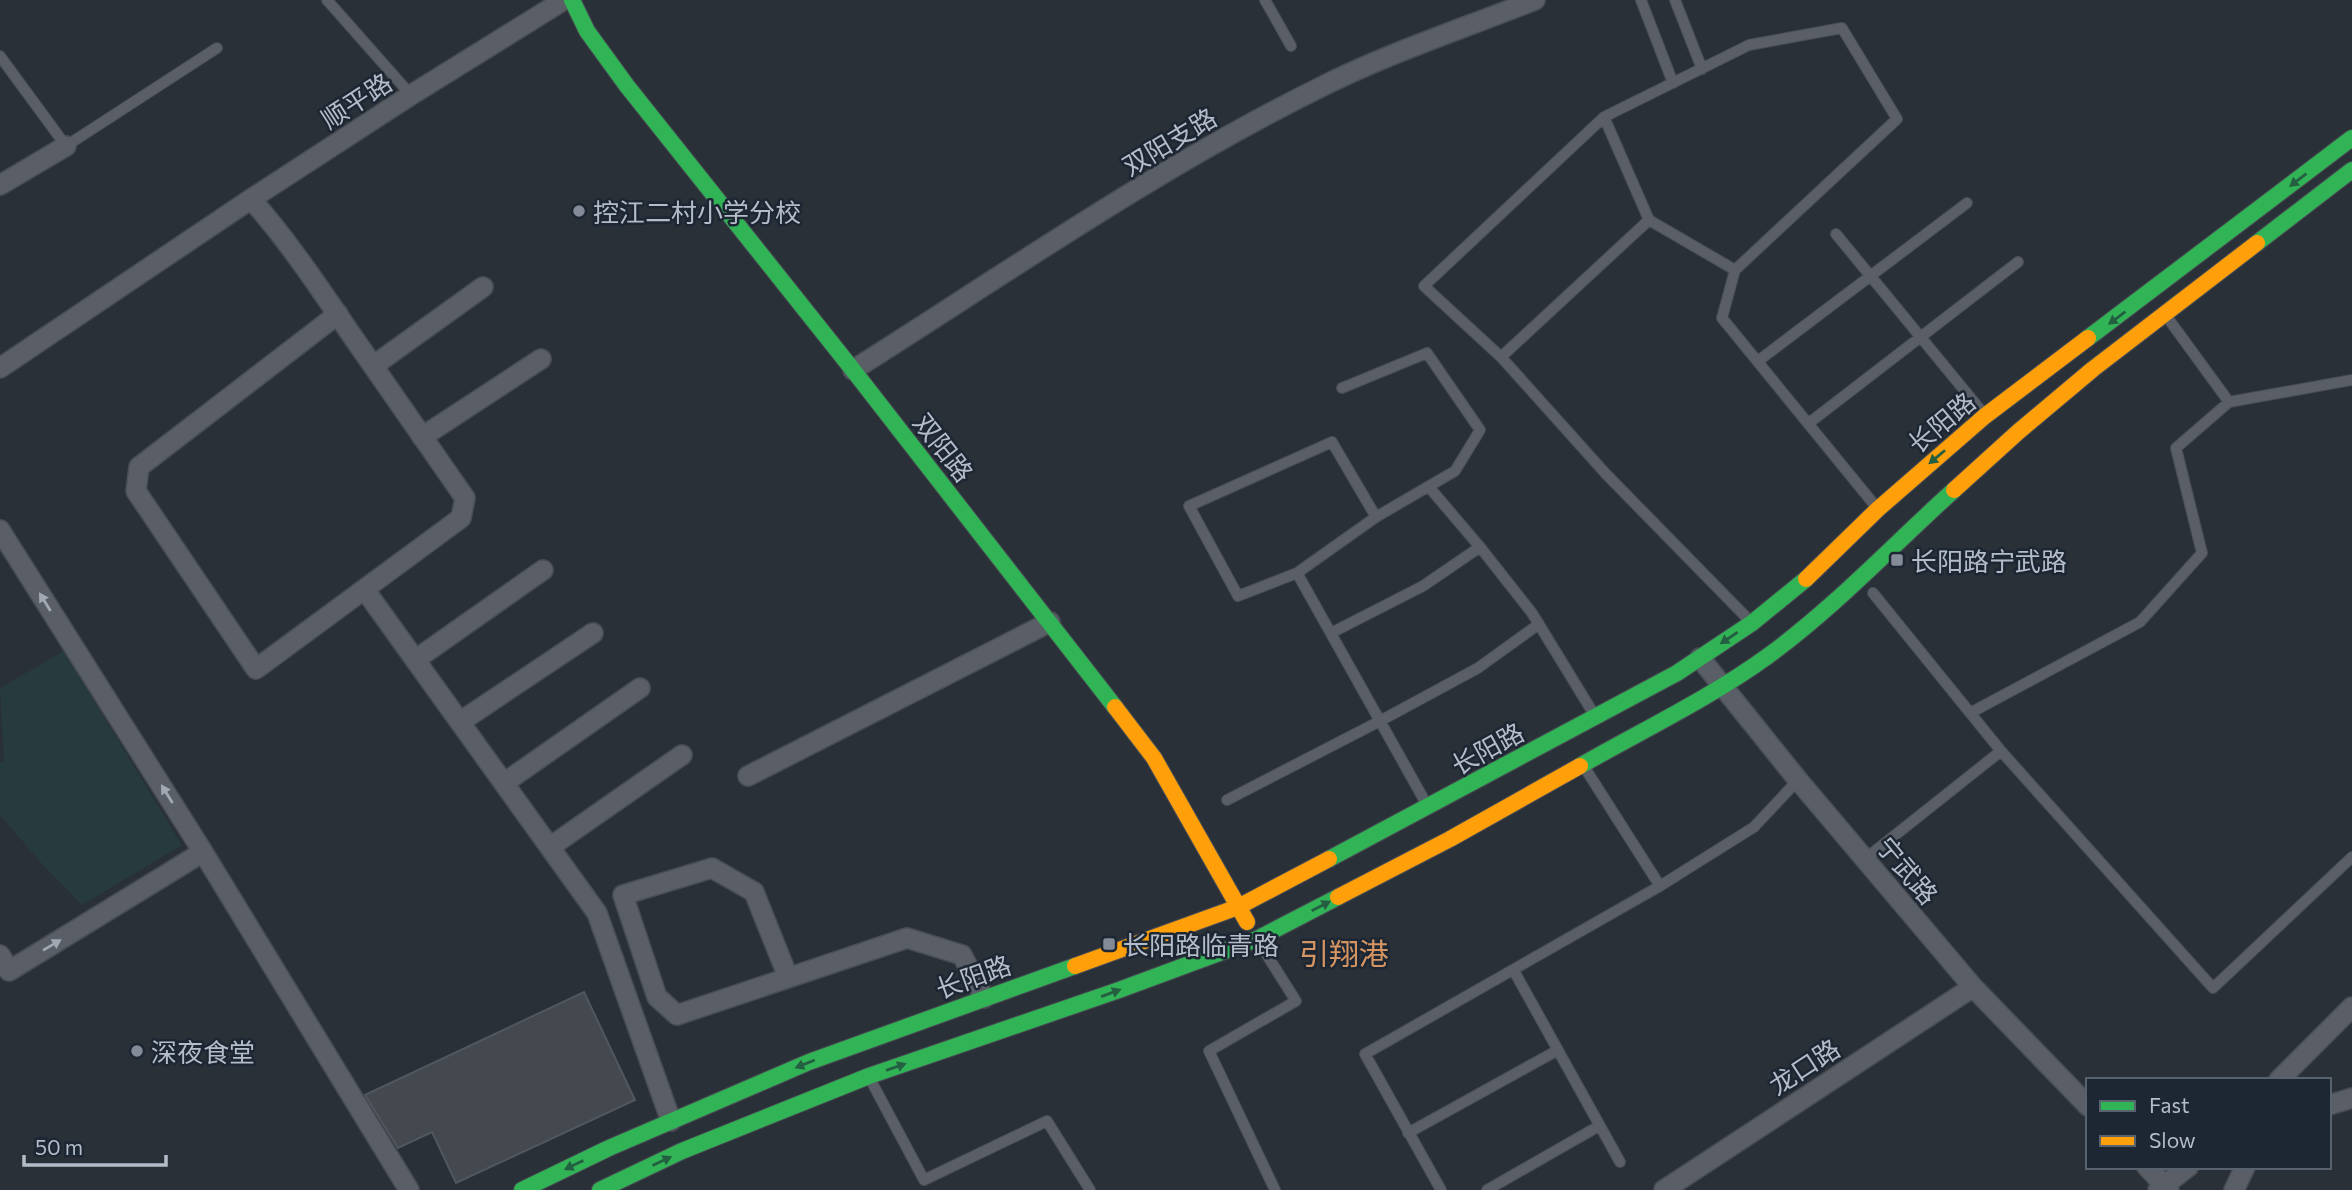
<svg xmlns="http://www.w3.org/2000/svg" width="2352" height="1190" font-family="Commissioner,'Noto Sans SC',sans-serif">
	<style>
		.green { fill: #273a3e }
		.building { fill: #444950; stroke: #52575f; stroke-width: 2 }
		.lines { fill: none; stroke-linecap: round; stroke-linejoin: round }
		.lane-casing { stroke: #484c53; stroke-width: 12 }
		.street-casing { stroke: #484c53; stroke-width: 22 }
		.fast-casing { stroke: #484c53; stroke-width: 18 }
		.slow-casing { stroke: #484c53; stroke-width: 18 }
		.lane { stroke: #5a5e66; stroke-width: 10 }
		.street { stroke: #5a5e66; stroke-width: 19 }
		.fast { stroke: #30b455; stroke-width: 16 }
		.slow { stroke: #ff9f0a; stroke-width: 16 }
		.oneway { fill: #255f41 }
		.oneway2 { fill: #a2a9b5 }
		.poi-dot { fill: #848b96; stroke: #1d2633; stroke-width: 2.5 }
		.labels { text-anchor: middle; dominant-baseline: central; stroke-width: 5; stroke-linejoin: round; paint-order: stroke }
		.street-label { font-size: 26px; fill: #b4bcc9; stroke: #1d2633 }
		.poi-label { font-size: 26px; fill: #b4bcc9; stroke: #1d2633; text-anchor: start }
		.quarter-label { font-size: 30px; fill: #d59563; stroke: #1d2633 }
	</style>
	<rect width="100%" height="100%" fill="#2a3038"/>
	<path class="green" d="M64 651 182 845 82 905 42 864 0 815V763L4 760 0 688Z"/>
	<path class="building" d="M584 992 635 1100 456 1183 432 1132 398 1148 365 1095Z"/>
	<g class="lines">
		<defs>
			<path id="lane" d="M327 0 411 95
				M1265 0 1291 46
				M1641 0 1673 83
				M1675 0 1702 69
				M0 56 66 146 217 48
				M1604 117 1749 45 1842 28 1897 119 1735 270
				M1836 234 1983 413
				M2167 317 2229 402 2352 380
				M1501 357 1424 286 1604 117 1649 220
				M1758 361 1967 203
				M1342 388 1427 353 1480 430 1455 471 1376 517
				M1809 423 2018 262
				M1429 487 1480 547 1532 613 1595 716
				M1297 573 1376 517 1332 442 1189 506 1238 596 1297 573 1380 721 1478 668 1539 624
				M1749 620 1606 474 1501 357 1649 220 1735 270 1722 318 1877 508
				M1331 633 1423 586 1480 547
				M1970 713 2140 622 2202 553 2176 448 2229 402
				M2001 751 2213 988 2352 857
				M1227 800 1380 721 1427 805
				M1865 859 2001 751 1873 593
				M1660 886 1754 827 1798 780
				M1258 941 1296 1001 1209 1051 1275 1190
				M1514 971 1620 1162
				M869 1077 924 1180 1047 1121 1090 1190
				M1408 1133 1558 1050
				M1441 1190 1365 1054 1660 886 1583 765
				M1487 1190 1599 1126"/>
			<path id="street" d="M0 185 66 146
				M251 199C290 243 322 292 355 340 392 393 428 445 465 498L461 518 256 669 136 491 139 467 338 314
				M373 366 483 287
				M0 368 251 199 411 95 564 0
				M853 370C1005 274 1154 170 1315 90 1385 54 1462 29 1535 0
				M422 437 541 359
				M0 530 203 852 409 1190
				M365 590 597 913 671 1121
				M1700 658 1798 780 1973 987 2088 1106
				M415 660 543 570
				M460 722 593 633
				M748 776 1050 622
				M504 783 640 688
				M550 847 682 755
				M0 955 9 971 203 852
				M788 977 754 892 712 868 623 895 657 997 677 1015 907 938 962 955 984 998
				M2279 1080 2352 1007
				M2329 1105 2352 1098
				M2147 1167 2169 1190
				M1664 1190 1973 987
				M2158 1190 2188 1167
				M2234 1190 2245 1167"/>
			<path id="fast" d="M572 0 587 31 627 86 853 370 1115 707
				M2257 243 2352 170
				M2088 338 2352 138
				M1580 766C1643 730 1710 698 1768 656 1835 607 1893 545 1954 490
				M1329 859 1677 673 1752 623 1806 579
				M522 1190 609 1148 809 1062 1075 966
				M600 1190 682 1151 869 1076 1119 990 1257 939 1338 897"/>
			<path id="slow" d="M1954 490 2018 432 2093 369 2257 243
				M1806 579 1878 509 1985 416 2088 338
				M1115 707 1154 758 1247 922
				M1338 897 1450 839 1580 766
				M1075 966 1238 907 1329 859"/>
		</defs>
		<use href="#lane" class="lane-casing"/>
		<use href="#street" class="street-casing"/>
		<use href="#fast" class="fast-casing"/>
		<use href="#slow" class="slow-casing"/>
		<use href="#lane" class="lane"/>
		<use href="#street" class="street"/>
		<use href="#fast" class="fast"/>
		<use href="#slow" class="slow"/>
	</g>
	<defs><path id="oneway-solid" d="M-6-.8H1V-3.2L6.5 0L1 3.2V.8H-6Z" transform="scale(1.75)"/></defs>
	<g class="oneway">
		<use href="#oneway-solid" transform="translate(2298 180) rotate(142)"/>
		<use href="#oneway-solid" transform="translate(2117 318) rotate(143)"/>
		<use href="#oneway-solid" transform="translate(1937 457) rotate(140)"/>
		<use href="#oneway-solid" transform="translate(1729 638) rotate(146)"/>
		<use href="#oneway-solid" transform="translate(1321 906) rotate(-27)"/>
		<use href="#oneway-solid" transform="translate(1111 993) rotate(-20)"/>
		<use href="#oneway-solid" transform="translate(805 1064) rotate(158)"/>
		<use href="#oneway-solid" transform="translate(896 1067) rotate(-19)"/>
		<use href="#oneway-solid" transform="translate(662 1161) rotate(-25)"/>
		<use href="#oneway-solid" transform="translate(574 1165) rotate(154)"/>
	</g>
	<g class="oneway2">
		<use href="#oneway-solid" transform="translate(45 602) rotate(-122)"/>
		<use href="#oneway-solid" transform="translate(167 794) rotate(-122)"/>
		<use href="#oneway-solid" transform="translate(52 945) rotate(-31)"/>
	</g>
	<g class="poi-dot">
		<circle cx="579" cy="211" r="7"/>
		<rect x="1890" y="553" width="14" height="14" rx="3.5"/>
		<rect x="1102" y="937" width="14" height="14" rx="3.5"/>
		<circle cx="137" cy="1051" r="7"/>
	</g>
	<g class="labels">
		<g class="street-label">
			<text transform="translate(356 100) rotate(-33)">顺平路</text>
			<text transform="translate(1169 141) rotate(-31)">双阳支路</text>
			<text transform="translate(1941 422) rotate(-40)">长阳路</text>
			<text transform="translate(944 447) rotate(52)">双阳路</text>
			<text transform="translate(1487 748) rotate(-29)">长阳路</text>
			<text transform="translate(1908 870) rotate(50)">宁武路</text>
			<text transform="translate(973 976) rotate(-20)">长阳路</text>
			<text transform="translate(1804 1066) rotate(-33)">龙口路</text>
		</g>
		<g class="poi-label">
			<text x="593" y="211">控江二村小学分校</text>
			<text x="1911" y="560">长阳路宁武路</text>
			<text x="1123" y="944">长阳路临青路</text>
			<text x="151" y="1051">深夜食堂</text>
		</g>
		<g class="quarter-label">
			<text x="1344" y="952">引翔港</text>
		</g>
	</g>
	<rect x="2086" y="1078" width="245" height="91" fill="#1d2633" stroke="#59626f" stroke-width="2"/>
	<rect x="2100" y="1101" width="35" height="10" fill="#30b455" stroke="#59626f" stroke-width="2"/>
	<text x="2149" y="1113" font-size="21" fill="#b4bcc9">Fast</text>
	<rect x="2100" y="1136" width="35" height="10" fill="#ff9f0a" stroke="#59626f" stroke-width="2"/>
	<text x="2149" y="1148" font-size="21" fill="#b4bcc9">Slow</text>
	<path d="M24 1155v10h142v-10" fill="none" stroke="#b4bcc9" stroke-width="3.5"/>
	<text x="35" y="1155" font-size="21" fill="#b4bcc9" stroke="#1d2633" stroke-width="5" paint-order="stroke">50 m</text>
</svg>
